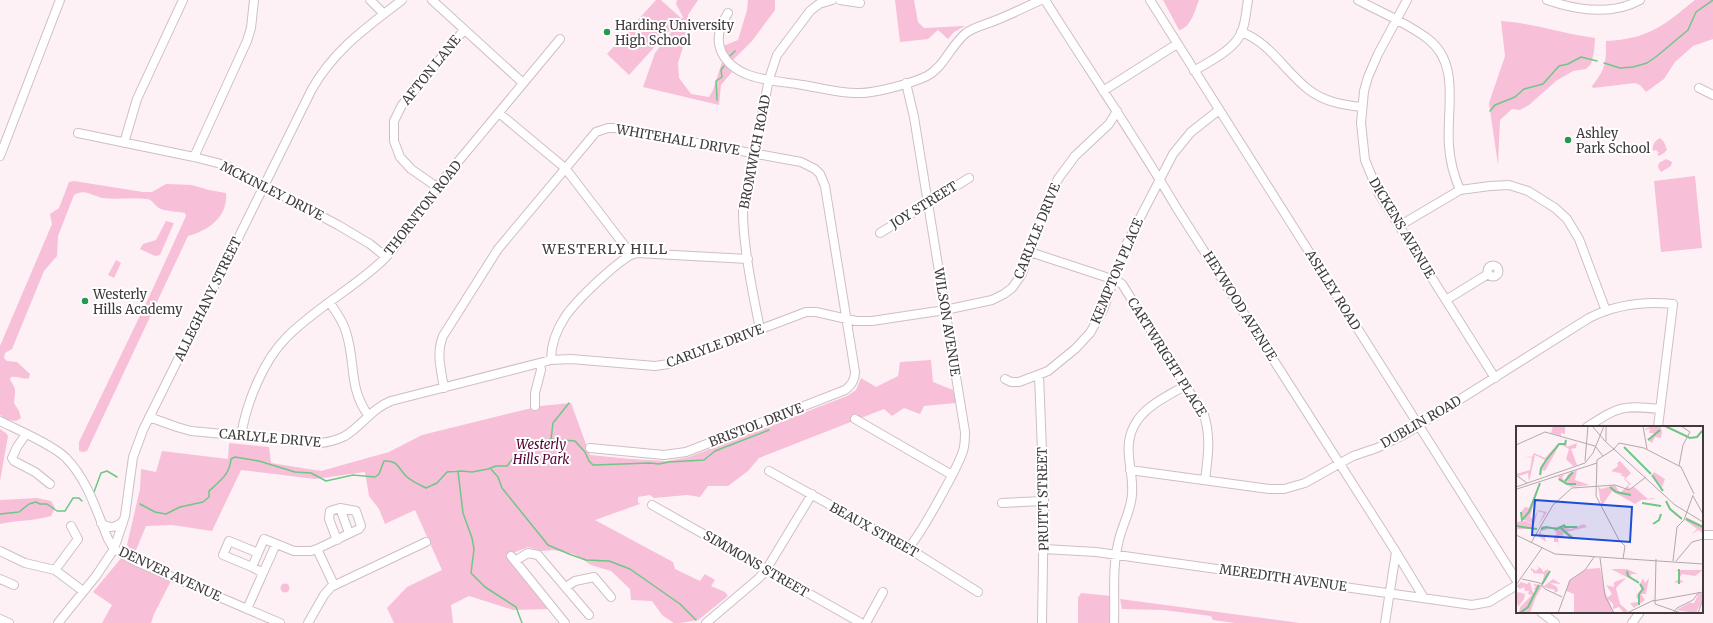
<svg xmlns="http://www.w3.org/2000/svg" width="1713" height="623" font-family="Merriweather,serif">
	<style>
		.green { fill: #f7bfd8 }
		.lines { fill: none; stroke-linecap: round; stroke-linejoin: round }
		.stream { stroke: #6fc787; stroke-width: 1.5 }
		.minor-casing { stroke: #cebfc5; stroke-width: 10 }
		.minor { stroke: #fff; stroke-width: 8 }
		.poi-dot { fill: #269651; stroke: #fff; stroke-width: 1.5 }
		.labels { text-anchor: middle; dominant-baseline: central; stroke-width: 4; stroke-linejoin: round; paint-order: stroke }
		.poi-label { font-size: 13px; fill: #403a3d; stroke: #fff; text-anchor: start }
		.street-label { font-size: 13px; fill: #403a3d; stroke: #fff }
		.park-label { font-size: 13px; font-style: italic; fill: #530033; stroke: #fff }
		.neighbourhood-label { font-size: 14px; letter-spacing: 1px; fill: #403a3d; stroke: #fff }
		.inset-river { fill: none; stroke: #6fc787; stroke-width: 2 }
		.inset-road { fill: none; stroke: #b2a8ac; stroke-width: 1 }
		.view { fill: #1d4ed8; fill-opacity: 0.15; stroke: #1d4ed8; stroke-width: 2 }
		.inset-edge { fill: none; stroke: #403a3d; stroke-width: 2 }
	</style>
	<rect width="100%" height="100%" fill="#fef1f6"/>
	<path class="green" d="M656 0H661L681 18 629 75 607 54Z
		M677 0H698L688 15 689 28 678 63 679 78 691 94 709 97 713 90 722 62 732 72 721 85 719 105 643 87 655 53 683 17 676 4Z
		M748 0H775V10L752 41 732 61 727 57 723 46 738 40 747 10Z
		M895 0H914L918 22 924 28 965 26 954 32 948 39 938 30 928 39 900 42Z
		M1163 0H1199C1195 10 1191 28 1179 30Z
		M1695 0H1713V39L1693 46 1675 62 1664 79 1646 92 1640 85 1635 83 1593 88 1592 86C1606 69 1606 62 1606 41 1649 39 1664 25 1695 0Z
		M1501 21C1533 23 1563 34 1595 38L1594 52 1591 64 1586 69 1573 71 1556 81 1529 105 1520 110 1512 109 1500 120 1498 165 1489 103 1505 56Z
		M1660 138 1664 142 1667 150 1664 153 1659 156 1657 154 1659 153 1656 150 1653 151C1652 146 1654 141 1660 138Z
		M1666 159 1672 162 1671 166 1661 172 1658 167 1659 163Z
		M1695 176 1702 248 1661 252 1654 181Z
		M74 181 143 192H152L166 184 192 185 209 190 226 193C228 217 209 230 188 236L87 451 83 452 79 451V442L149 297 186 216 185 213C177 211 169 212 161 209 155 207 153 199 146 199 132 197 117 200 103 198 92 196 85 188 74 195L58 236 57 256 44 271 12 349 5 353 4 358 7 361 17 362 30 374 29 378C23 380 18 376 11 377L10 380C17 389 15 392 14 403L19 411 21 418 16 421 8 420 0 415V346L52 224 50 214 59 208 69 182Z
		M166 221 174 223 160 255 155 256 140 249 143 244 156 240Z
		M116 260 121 263 114 278 108 275Z
		M931 360 933 382 953 390 956 403 924 406 920 414 904 408 892 416 884 409 759 458 748 471 728 486H708L700 497 687 495 654 498 650 495 638 497V502L640 504 595 520 673 562 675 569 700 581 705 574 715 580 711 586 725 592 728 596 698 620 681 623H674L662 615 652 601 631 600 630 589 611 571 591 565 574 554 553 550 542 551 528 547 513 553 510 561 549 609 513 610 469 596 451 605 453 623H394L387 608 407 587 442 570 415 510 385 524 379 509 369 496 365 472 315 479 241 470 212 531 172 525 146 526 134 555 127 545 140 489 141 469 156 472 162 451 228 459 229 443 269 447 271 463 321 471 389 452 422 435 540 406 571 403 590 455 631 459 667 461 689 457 847 396 856 390 861 378 876 387 898 376 900 362Z
		M0 429 6 433 8 436 0 481Z
		M37 498 51 501 55 508 51 516C35 521 17 520 0 524V500Z
		M122 557 171 581 154 614 151 623H102L112 605 93 592Z
		M280.5 588a4.5 4.5 0 1 1 9 0a4.5 4.5 0 1 1-9 0Z
		M1081 593 1111 596 1110 623H1078V598Z
		M1120 599 1300 623H1235L1213 620 1211 616 1163 610 1122 609Z"/>
	<g class="lines">
		<path class="stream" d="M729 57 735 51
			M1604 63 1620 68 1633 67 1647 63 1657 56 1688 30 1696 12 1713 0
			M717 100 716 81 722 77 721 70 724 66
			M1490 111 1495 105 1515 97 1524 89 1543 84 1559 66 1568 64 1581 57 1597 61
			M551 439 553 423 569 403
			M490 468 498 477 502 488 548 545 569 554 586 560 609 561 630 569 680 604 696 620
			M458 471 463 513 472 538 474 549 471 573 485 587 516 607 522 623
			M94 492 101 473 107 471 117 477
			M140 504 155 512 166 514 180 507 203 502 209 497V491C220 481 230 474 231 459L235 457 259 461 295 472 311 473 326 481 353 475 375 477 379 474 384 461C398 460 398 468 406 476 411 481 420 485 426 488L437 483 447 472 461 471 472 472 488 469 496 466H507L515 456 527 449 551 439 575 441 585 452 589 461 593 465 650 463 659 464 669 462 704 460 715 451 769 430
			M0 514 19 512 29 504 36 502 40 504H47L57 511H65L73 498H79L82 501"/>
		<defs>
			<path id="minor" d="M370 0 384 14
				M432 0 523 83
				M840 0 860 3
				M1045 0C1089 70 1135 137 1176 207L1396 552 1385 623
				M1150 0 1517 581
				M1358 0C1380 12 1409 24 1428 39 1461 64 1446 110 1449 146 1450 161 1454 176 1460 190
				M1407 0 1378 54 1368 77 1364 91 1361 123 1365 160 1379 194 1495 378
				M1547 0C1576 10 1611 16 1640 0
				M728 13C720 25 715 39 722 53 736 81 775 80 803 85 821 88 841 94 860 93 876 93 913 83 927 76 944 67 951 45 966 33 974 27 984 25 994 21 1010 15 1025 7 1041 0
				M1241 32C1270 42 1286 73 1309 90 1325 102 1343 105 1362 107
				M1194 71C1210 61 1235 50 1242 31 1246 21 1246 10 1248 0
				M906 83 914 117 965 432C965 439 965 445 963 451 958 467 919 538 908 548
				M1699 88 1713 95
				M1103 91 1177 44
				M499 113 565 168 631 254
				M78 133 194 157 225 165 338 225 370 244 386 257
				M124 143 137 99 183 0
				M0 156 60 0
				M194 157 247 41 251 28 254 0
				M437 187 411 169 400 157 394 141V121L402 105 464 30
				M1399 226 1460 190 1490 186 1509 185 1528 191 1555 208 1567 219 1579 239 1606 311
				M880 233 969 178
				M1030 252 1115 280 1122 284 1204 415C1211 437 1208 457 1205 480
				M1487.5 271a5.5 5.5 0 1 1 11 0a5.5 5.5 0 1 1-11 0Z
				M1446 300 1488 274
				M330 303C336 312 343 321 346 332 356 362 348 387 368 415
				M760 329C753 294 743 247 743 211L769 79 777 55 810 11 819 4 832 0
				M551 360C551 345 557 329 565 317 574 303 622 255 637 253L748 259
				M1039 375 1044 501 1042 623
				M1005 379 1011 382H1019L1048 371 1075 349 1090 333 1103 310 1126 245 1173 154 1191 132 1219 110
				M444 388C441 370 436 353 443 336L498 249 596 132 608 128H615L801 162 815 169 820 174 825 186 855 372C855 380 852 385 845 390L686 452 664 455 590 448
				M535 406V393L541 370 540 363
				M149 417 177 427 191 431 321 443C330 442 337 440 345 436 363 425 371 409 391 401L551 360 571 359 655 366 669 364 806 312H816L856 321H872L945 310 992 300 1004 294 1012 288 1022 274 1046 205 1058 179 1075 156 1109 124 1117 111
				M855 419 952 475
				M0 421C18 430 53 445 66 458 87 479 97 512 108 539L114 549 135 561 280 623
				M1587 427C1620 406 1621 405 1660 409
				M26 434 17 447 12 458 14 461 35 472 50 484
				M241 436C246 404 263 361 286 338 313 310 352 289 381 262 403 241 418 212 437 187L560 39
				M1130 470 1269 489H1284L1305 483 1353 456 1377 448 1405 434 1589 318C1615 305 1644 301 1673 304L1658 427
				M769 471 908 548 978 592
				M1002 503 1044 501
				M652 505 861 623
				M340 508 349 533
				M101 523C109 529 116 528 123 521
				M1702 535H1713
				M317 549 334 585
				M1044 549 1096 552 1472 605 1489 602 1517 585
				M0 551 25 563 55 570 83 591
				M1396 552 1424 598
				M258 553 229 541 223 555 252 567 264 539 294 551H311L317 549 359 529 361 526 356 511 340 508 330 511 329 519 337 540
				M511 556 565 623
				M515 561 528 553 538 555 589 615
				M55 570 78 539 71 526
				M263 573 276 544
				M0 579 14 585
				M566 587 575 581 594 577 611 597
				M247 609 263 573 252 567
				M1541 612 1555 623
				M0 619 9 623
				M58 623 96 576 114 549 125 516 133 457 143 430 312 89C335 49 366 28 402 0
				M308 623 324 595 331 587 426 542
				M706 623 759 578 766 570 812 494
				M866 623 883 592
				M1114 623C1115 597 1112 569 1118 544 1121 527 1131 512 1132 494 1134 470 1122 449 1134 426 1144 406 1168 396 1186 385
				M1632 623 1640 612"/>
		</defs>
		<use href="#minor" class="minor-casing"/>
		<use href="#minor" class="minor"/>
	</g>
	<g class="poi-dot">
		<circle cx="607" cy="32" r="4"/>
		<circle cx="1568" cy="140" r="4"/>
		<circle cx="85" cy="301" r="4"/>
	</g>
	<g class="labels">
		<g class="poi-label">
			<text x="615" y="25">Harding University<tspan x="615" dy="15">High School</tspan></text>
			<text x="1576" y="133">Ashley<tspan x="1576" dy="15">Park School</tspan></text>
			<text x="93" y="294">Westerly<tspan x="93" dy="15">Hills Academy</tspan></text>
		</g>
		<g class="street-label">
			<text transform="translate(431 70) rotate(-51)">AFTON LANE</text>
			<text transform="translate(678 140) rotate(10)">WHITEHALL DRIVE</text>
			<text transform="translate(755 152) rotate(-79)">BROMWICH ROAD</text>
			<text transform="translate(272 191) rotate(27)">MCKINLEY DRIVE</text>
			<text transform="translate(924 205) rotate(-32)">JOY STREET</text>
			<text transform="translate(423 208) rotate(-52)">THORNTON ROAD</text>
			<text transform="translate(1402 228) rotate(59)">DICKENS AVENUE</text>
			<text transform="translate(1037 231) rotate(-68)">CARLYLE DRIVE</text>
			<text transform="translate(1117 271) rotate(-67)">KEMPTON PLACE</text>
			<text transform="translate(1333 290) rotate(58)">ASHLEY ROAD</text>
			<text transform="translate(208 299) rotate(-64)">ALLEGHANY STREET</text>
			<text transform="translate(1240 306) rotate(58)">HEYWOOD AVENUE</text>
			<text transform="translate(947 322) rotate(81)">WILSON AVENUE</text>
			<text transform="translate(715 346) rotate(-20)">CARLYLE DRIVE</text>
			<text transform="translate(1167 357) rotate(58)">CARTWRIGHT PLACE</text>
			<text transform="translate(1421 422) rotate(-30)">DUBLIN ROAD</text>
			<text transform="translate(756 425) rotate(-21)">BRISTOL DRIVE</text>
			<text transform="translate(270 438) rotate(5)">CARLYLE DRIVE</text>
			<text transform="translate(1043 499) rotate(-91)">PRUITT STREET</text>
			<text transform="translate(874 530) rotate(29)">BEAUX STREET</text>
			<text transform="translate(756 564) rotate(30)">SIMMONS STREET</text>
			<text transform="translate(170 574) rotate(25)">DENVER AVENUE</text>
			<text transform="translate(1283 578) rotate(8)">MEREDITH AVENUE</text>
		</g>
		<g class="park-label">
			<text x="541" y="444">Westerly<tspan x="541" dy="15">Hills Park</tspan></text>
		</g>
		<g class="neighbourhood-label">
			<text x="605" y="249">WESTERLY HILL</text>
		</g>
	</g>
	<g transform="translate(1516 426)">
		<rect width="187" height="187" fill="#fef1f6"/>
		<path d="M37 0H49V8L45 7V10L35 7ZM136 0H144L146 5 145 12 139 11 136 17 132 14 138 7H133L134 3 129 4V3ZM50 13 51 21 61 17 60 22 55 23 61 39 57 40 50 33 53 23 44 18 29 45 26 44 25 52V40L29 34 19 29 13 56 12 47 3 50 0 48 14 44 16 32 9 30 16 31 18 27 29 32 42 18 44 17H49ZM104 35 115 47 109 53 115 58 112 60 114 63 118 61 132 73 136 72 140 73 125 74 119 78 96 65 86 80 85 78 82 60 85 63 99 59 104 67 113 58 108 53 109 51 104 49 107 48 95 45 102 40 101 37ZM61 44 59 54 74 59 55 61 42 54 43 50 48 49 46 52 49 55 52 48ZM138 46 149 53 146 61 136 49ZM24 57 14 91 17 93 22 84 31 86 22 100 28 87 22 85 18 98 8 94 5 86 9 81 13 82ZM170 91 187 100V107L182 104 175 109 181 103 169 94ZM9 95 17 98 16 102 20 103H0L3 101H0V96ZM68 98 71 101 51 106 57 110 56 112 47 107V111L42 110 43 124 42 116H38V110L41 108 37 102 25 105V110L29 111 30 116 22 110 26 100 35 102 50 99V102L55 103ZM19 139 26 143 27 146 32 143 33 149 20 171 14 187H3L4 181 16 169 12 168 13 165H9L8 161 4 163 0 160 5 156 11 158 14 156 17 167 20 164 17 163 20 161 17 158 25 159 27 155 28 148 17 147V144L16 145H15V142L20 145 23 142ZM84 142 89 166 98 187 58 186V168L50 165 53 155 71 143ZM95 143H111L122 148H115V151L120 154 124 152 121 154 123 157ZM158 144H187L179 150 166 148 163 153 168 156 162 157 158 156 162 154 163 145ZM110 152 100 162 104 178 112 185 108 187 103 181 97 183V178L91 172 96 168 90 159 98 161V156ZM127 152 129 157 133 152 130 168H125L129 174 118 182 114 177 123 176 120 170 127 161 124 158ZM37 153 45 158 34 157 41 161 42 165 38 167 39 164 27 161ZM2 166 9 168 8 173 2 181 0 170ZM183 167H187L186 175 180 187 160 184 173 177H178Z" fill="#f7bfd8"/>
		<path class="inset-river" d="M149 0 174 12 181 11 186 5M132 14 144 4M108 21 135 48M24 49 25 42 31 33 43 18H49L50 14M136 49 147 65M43 53 51 58H60M49 55 57 46M94 61 100 66 115 69M150 75 154 83 166 93M126 77 145 80M5 86 6 94 13 86 24 57M170 93 187 101M137 98 143 94 145 88M0 100 21 103M48 101H61M45 102 56 112M25 103 30 101 41 103 49 99M111 145 112 150 123 157M26 158 34 145M163 158V143M123 179V168L127 163 124 158M4 187 12 181 23 159"/>
		<path class="inset-road" d="M76 0 89 15 159 79 187 96M127 0 131 23M90 15V1M0 19 29 6 79 20 87 30M98 23 81 34 80 70 103 114 109 120 107 133M98 23 103 17 128 22 165 41 178 68M69 35 72 0M163 40 167 19 174 6 165 0M0 49 11 57M0 61 69 37 77 27 88 0M1 63 81 37M177 70 187 88M0 109 39 128 187 138M15 117 37 79 56 62 99 59 113 64 130 51M84 132 89 170 98 187M140 133 139 178 165 187M157 135 161 101 168 94 177 69M160 135 176 116 187 113M6 153 24 157 29 163 46 171M0 159 26 122M137 175 187 166M42 187 54 154 69 144 78 131M111 187 138 174M157 187 161 182 177 174 183 166M182 187 187 173"/>
		<path class="view" d="M19 74 116 81 114 116 16 109Z"/>
		<rect width="187" height="187" class="inset-edge"/>
	</g>
</svg>
